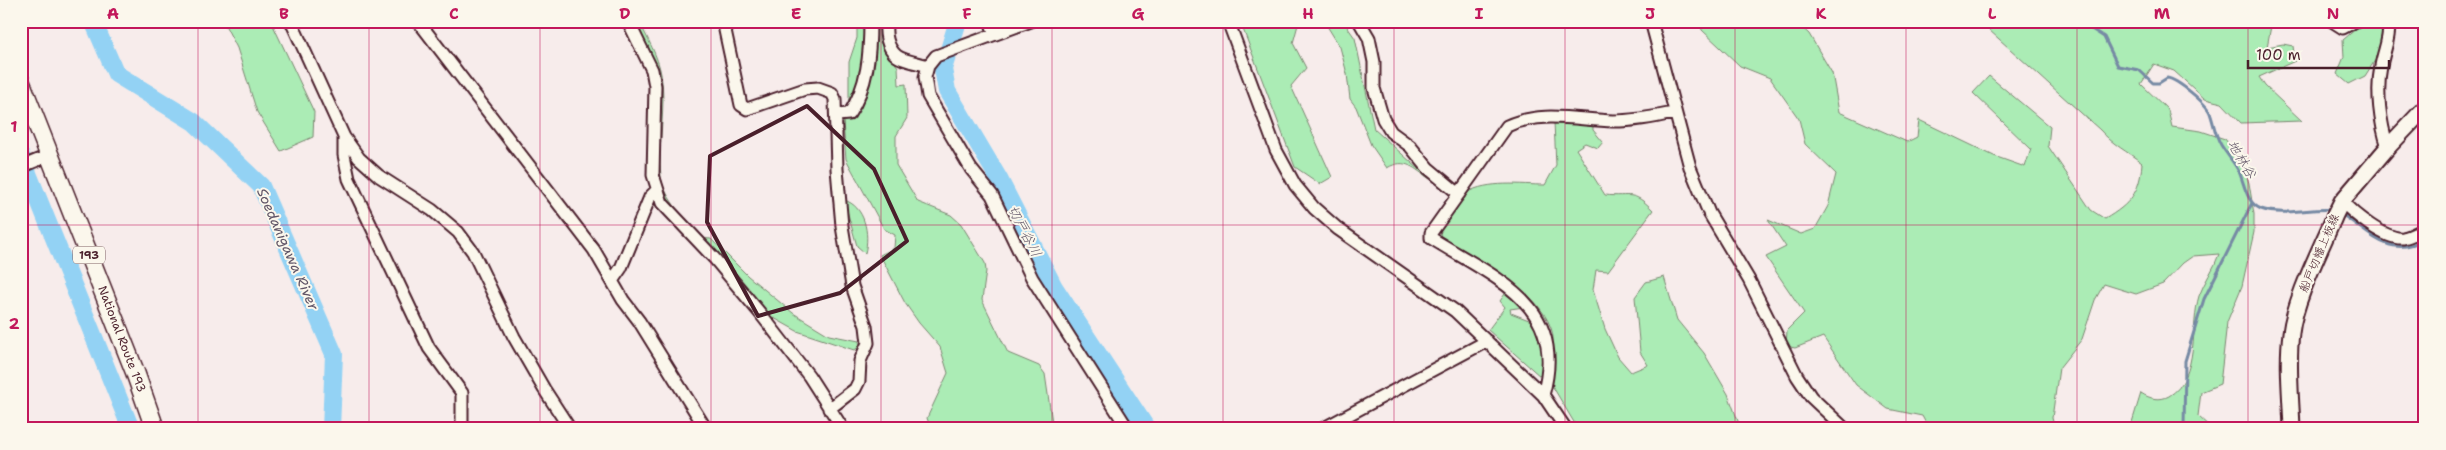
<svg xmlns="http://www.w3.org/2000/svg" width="2446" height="450" font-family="'Shantell Sans','Klee One',sans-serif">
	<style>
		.green { fill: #abecb5; stroke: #7a8670 }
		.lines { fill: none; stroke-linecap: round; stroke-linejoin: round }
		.stream { stroke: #768aa4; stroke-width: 3 }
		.river { stroke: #93d2f4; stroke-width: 18 }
		.minor-casing { stroke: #4a1f2b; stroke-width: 15 }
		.major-casing { stroke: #4a1f2b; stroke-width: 19 }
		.highway-casing { stroke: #4a1f2b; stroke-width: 21 }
		.minor { stroke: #fbf7ec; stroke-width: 11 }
		.major { stroke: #fbf7ec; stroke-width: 15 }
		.highway { stroke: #fbf7ec; stroke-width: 18 }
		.marked { fill: none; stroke: #4a1f2b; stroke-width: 4; stroke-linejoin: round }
		.grid { fill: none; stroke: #c2185b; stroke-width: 1; stroke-opacity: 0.55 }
		.labels { text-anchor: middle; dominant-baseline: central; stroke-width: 4; stroke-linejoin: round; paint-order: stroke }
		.shield { fill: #fbf7ec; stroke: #7f6065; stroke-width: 1 }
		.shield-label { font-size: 11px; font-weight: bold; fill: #4a1f2b }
		.street-label { font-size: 12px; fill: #4a1f2b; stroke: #fbf7ec }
		.water-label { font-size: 14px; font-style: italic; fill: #605567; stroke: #fbf7ec }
		.neatline { fill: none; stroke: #c2185b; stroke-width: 2 }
		.grid-label { font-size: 16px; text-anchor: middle; font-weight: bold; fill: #c2185b }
	</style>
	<rect width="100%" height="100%" fill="#f7eceb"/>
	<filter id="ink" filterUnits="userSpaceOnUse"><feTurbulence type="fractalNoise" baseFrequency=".02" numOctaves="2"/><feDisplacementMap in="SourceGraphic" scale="10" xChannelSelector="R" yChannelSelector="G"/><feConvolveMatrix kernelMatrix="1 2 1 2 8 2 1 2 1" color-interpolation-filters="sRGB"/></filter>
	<g filter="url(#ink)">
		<path class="green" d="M223 21H271L314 112 313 137 281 151 257 112 237 48Z
			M633 21H639C647 38 658 56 661 74 667 109 657 143 661 177 663 191 673 203 680 214L678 217 667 203 657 182 659 90Z
			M857 21H863L865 38 875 21H880L879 41 898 67 899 85 906 84 907 118 896 136V165L918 202 951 215 961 224 985 263 986 271 982 300 1008 353 1039 366 1045 374 1053 429H931L927 418 948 373 940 347 919 323 905 303 880 255 894 248 895 235 884 229 846 159 843 123 849 98V62L857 38Z
			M1240 21H1299L1293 43 1306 68 1291 86 1332 177 1320 184 1295 167Z
			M1324 21H1343L1355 38 1374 129 1430 179C1414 169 1406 157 1387 168L1371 145 1356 107 1350 99 1347 74 1340 47Z
			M1699 21H1795L1809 34 1832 73 1839 112 1907 142 1917 137 1919 120 1994 156 2025 167 2031 149 1973 93 1989 76 2050 127 2048 146 2091 210 2105 219C2130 204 2140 193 2142 163 2127 151 2113 145 2100 130L1979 21H2272L2267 47 2283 44 2293 46 2295 61 2259 77 2265 86 2302 121 2241 123 2222 103 2205 99 2174 71 2154 64 2141 84 2168 110 2172 127 2201 131 2225 139 2240 158 2249 183 2254 214V232L2242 286 2227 322 2220 384 2201 392 2198 416 2212 429H2185L2177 424 2130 429 2141 393C2150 399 2160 401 2169 396 2200 378 2190 325 2199 296 2204 282 2214 269 2219 254L2193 256 2183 263 2163 284 2136 294 2104 284 2095 300 2082 339 2059 368 2052 418 2055 429H1929L1922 416 1888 409 1856 385 1823 337 1795 348 1786 346 1787 330 1804 313 1766 257 1786 247 1768 220 1801 234 1815 229 1828 206 1836 174 1805 144 1799 119 1770 78 1740 66 1702 30Z
			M2365 21H2400L2365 76 2349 84 2337 74 2344 57 2343 40Z
			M1554 122 1593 124V130L1603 142 1598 148 1585 143 1576 149 1605 195C1631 198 1632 189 1653 210L1608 271 1596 270 1593 290 1605 329 1618 357 1631 372 1648 365 1640 352 1635 297 1646 282 1664 277 1677 320 1704 353 1728 394 1741 429H1578L1553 387 1552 367 1541 377 1488 330 1505 307 1500 301 1507 291 1524 307 1510 309 1511 313 1534 322 1543 355H1554C1553 347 1554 336 1551 328 1536 287 1476 258 1440 238L1441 225 1466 193C1488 180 1521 185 1545 185L1556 165Z
			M844 200C865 206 870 234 865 253L857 246Z
			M699 238 711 239 748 276 793 313 829 335 859 341 860 347 854 350 797 331 765 313Z"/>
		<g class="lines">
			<path class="stream" d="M2079 21 2104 37 2118 66 2139 70 2153 83H2159L2167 78C2177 79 2206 103 2210 113 2214 124 2215 135 2221 145 2227 155 2236 164 2240 174 2245 187 2247 203 2261 209 2284 217 2311 207 2334 210
				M2341 214C2370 232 2389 260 2425 239
				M2184 429 2185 361 2204 299 2252 203"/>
			<path class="river" d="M93 21 116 74 194 122 261 186 334 354 331 429
				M958 21 943 69 947 91 999 179 1054 287 1147 429
				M21 156 131 429"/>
			<defs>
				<path id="minor" d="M291 21 344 137 359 158 379 176 432 210 458 232 473 252 514 337 544 389 570 429
					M418 21 594 250 623 300 639 321 706 429
					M628 21 652 70 655 86 653 175 662 203 714 258 760 313 809 376 843 429
					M723 21 741 105 747 109 805 89 818 88 832 93 835 99 837 169 842 226 852 286 866 326 868 343 860 361 859 381 855 389 829 409
					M887 21C884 32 887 48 897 56 904 61 919 63 928 66
					M990 21 995 34
					M1031 21 936 56 928 66 925 77 928 96 971 169 992 195 1032 278 1128 429
					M1228 21 1276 150 1295 185 1314 208 1338 229 1455 311 1543 395 1566 429
					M1359 21 1369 38 1374 62V88L1383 119 1391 132 1410 146 1428 168 1459 194
					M1651 21 1690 167 1709 213 1749 280 1797 376 1811 397 1845 429
					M2332 21 2343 28 2356 21
					M837 115 849 114C868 86 870 54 870 21
					M344 137V155L349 179 429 348 462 393V429
					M2388 147C2380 123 2376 91 2381 66 2384 49 2390 40 2389 21
					M21 167 50 155
					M2342 201C2353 214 2386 240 2403 238 2410 237 2418 232 2425 229
					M612 281 621 268 650 197 656 191
					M1543 395C1569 304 1494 278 1431 238V233L1507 126C1541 110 1577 120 1613 121 1634 121 1654 117 1674 113
					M1322 429 1487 341"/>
				<path id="major" d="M2292 429C2291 397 2287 365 2291 333 2295 298 2321 249 2335 215L2342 201 2388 147 2425 108"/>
				<path id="highway" d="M21 83 135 372 155 429"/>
			</defs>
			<use href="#minor" class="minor-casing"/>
			<use href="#major" class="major-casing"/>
			<use href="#highway" class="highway-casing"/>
			<use href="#minor" class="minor"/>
			<use href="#major" class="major"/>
			<use href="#highway" class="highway"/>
		</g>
	</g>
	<path class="marked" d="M807 106 874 169 907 241 840 293 758 316 707 222 710 156Z"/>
	<path class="grid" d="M198 21V429M369 21V429M540 21V429M711 21V429M881 21V429M1052 21V429M1223 21V429M1394 21V429M1565 21V429M1735 21V429M1906 21V429M2077 21V429M2248 21V429M21 225H2425"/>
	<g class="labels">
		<rect class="shield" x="73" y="246.5" width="32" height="17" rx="4"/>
		<g class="shield-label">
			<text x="89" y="255">193</text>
		</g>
		<g class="street-label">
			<text transform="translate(2319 253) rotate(-67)">船戸切幡上板線</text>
			<text transform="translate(122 339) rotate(69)">National Route 193</text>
		</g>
		<g class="water-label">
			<text transform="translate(2242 159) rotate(60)">地林谷</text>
			<text transform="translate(1025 231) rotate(63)">切戸谷川</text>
			<text transform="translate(288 249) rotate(66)">Soedanigawa River</text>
		</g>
	</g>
	<rect width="2446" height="450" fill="none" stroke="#fbf7ec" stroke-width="55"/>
	<path d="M2248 60v8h141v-8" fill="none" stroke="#4a1f2b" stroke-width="2.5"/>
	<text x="2256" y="60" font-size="15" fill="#4a1f2b" stroke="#fbf7ec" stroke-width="4" paint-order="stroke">100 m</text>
	<rect x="28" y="28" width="2390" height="394" class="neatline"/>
	<g class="grid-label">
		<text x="113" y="19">A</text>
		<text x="284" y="19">B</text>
		<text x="454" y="19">C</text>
		<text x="625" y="19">D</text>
		<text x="796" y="19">E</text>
		<text x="967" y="19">F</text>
		<text x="1138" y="19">G</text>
		<text x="1308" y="19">H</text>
		<text x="1479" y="19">I</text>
		<text x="1650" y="19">J</text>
		<text x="1821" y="19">K</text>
		<text x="1992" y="19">L</text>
		<text x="2162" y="19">M</text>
		<text x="2333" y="19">N</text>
		<text x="14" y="132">1</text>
		<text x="14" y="329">2</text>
	</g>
</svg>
